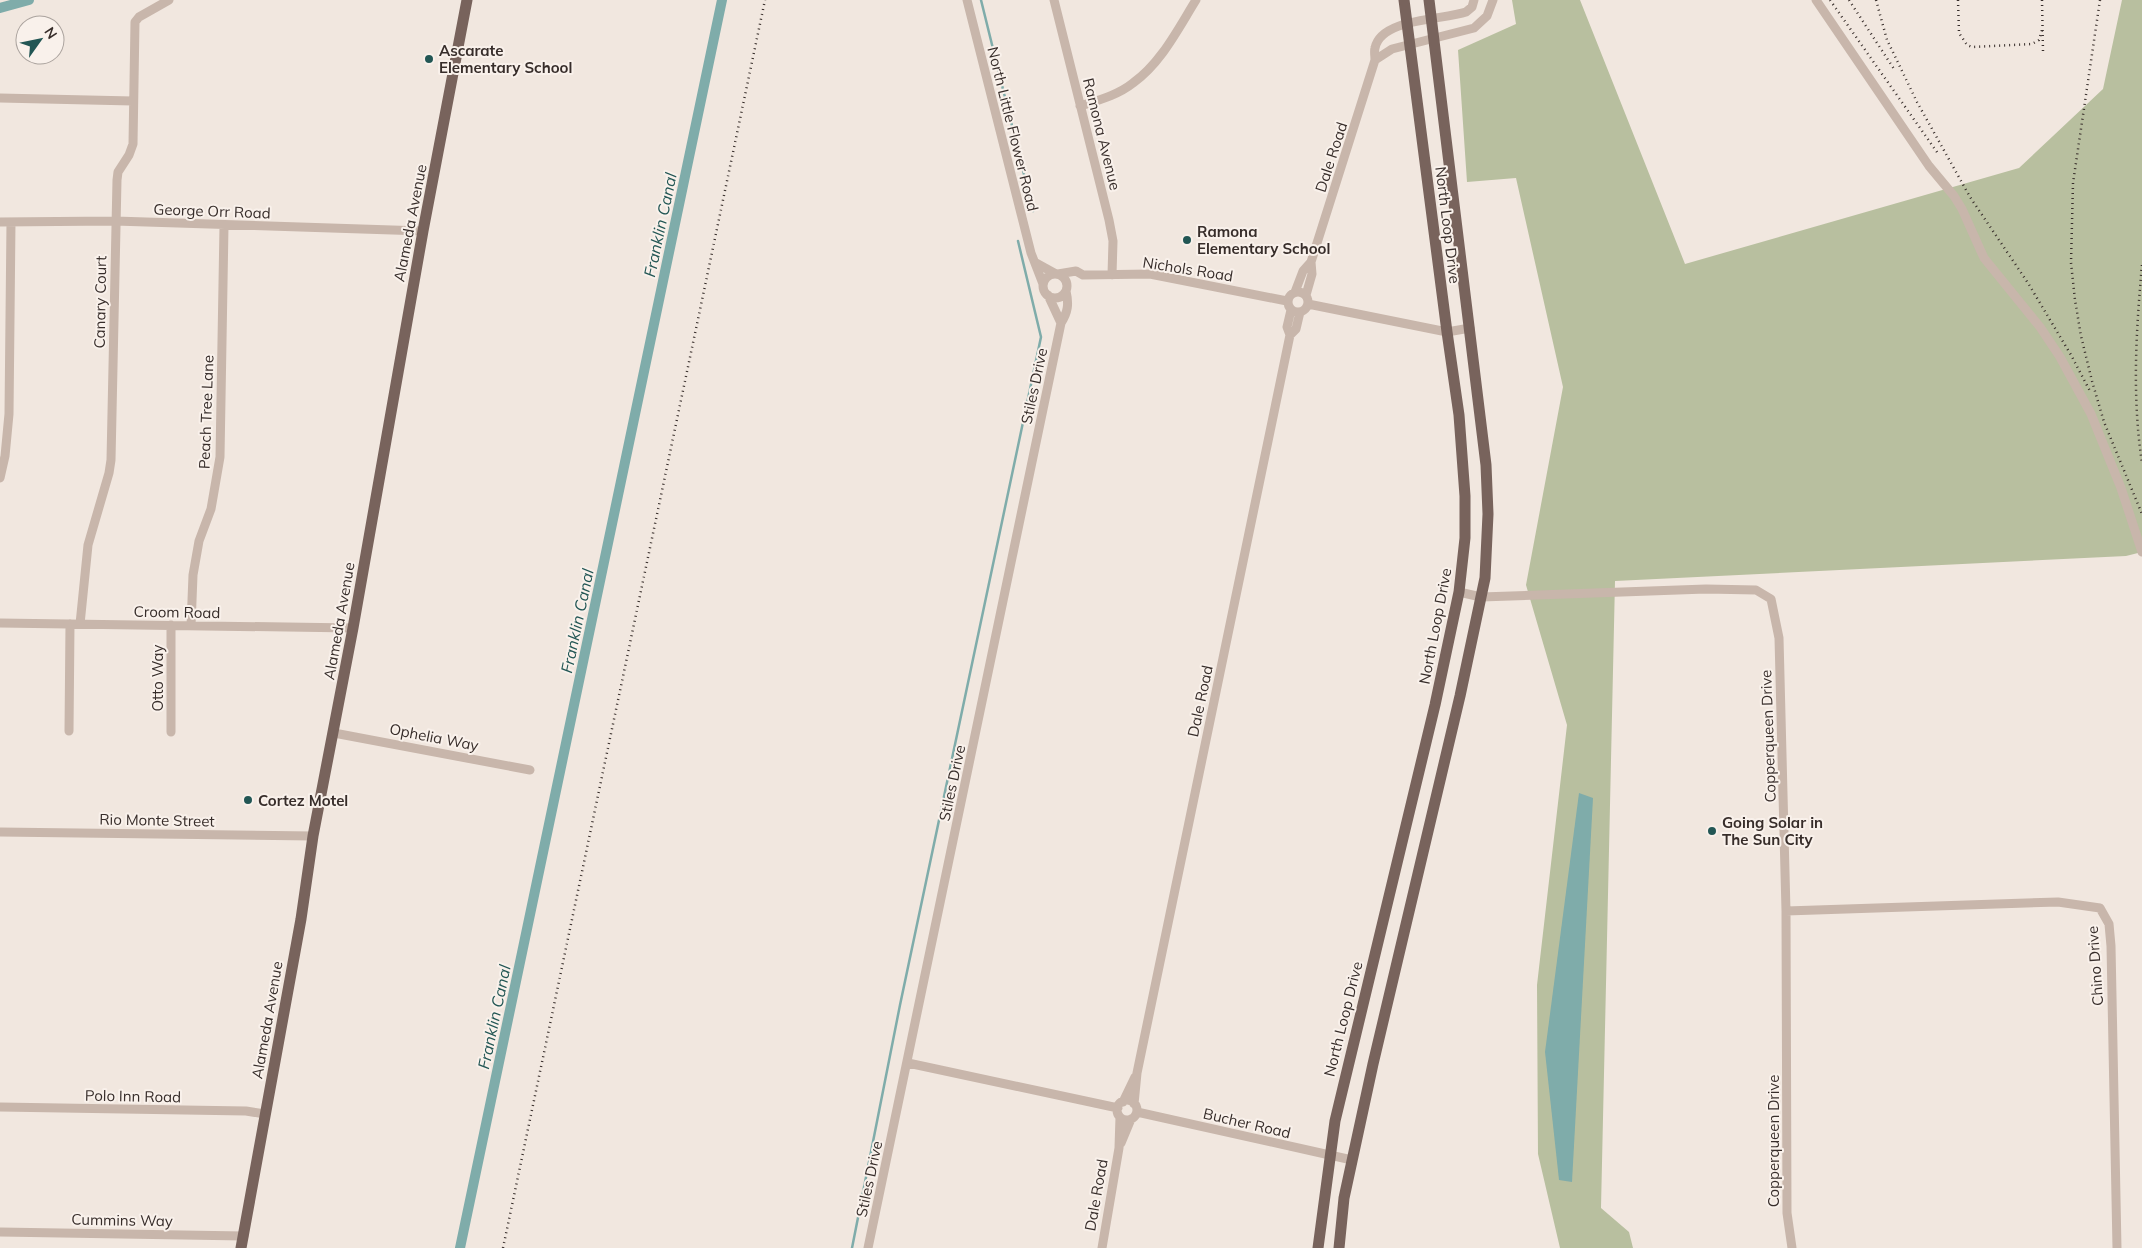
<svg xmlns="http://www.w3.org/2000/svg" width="2142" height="1248" font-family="Mulish,sans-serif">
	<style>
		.green { fill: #b8bf9f }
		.water { fill: #7facaa }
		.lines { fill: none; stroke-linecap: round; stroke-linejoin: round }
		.stream { stroke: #7facaa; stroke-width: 2.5 }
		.canal { stroke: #7facaa; stroke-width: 10 }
		.minor { stroke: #c8b6ab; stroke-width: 9 }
		.major { stroke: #78635c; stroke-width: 11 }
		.rail { stroke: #372d2a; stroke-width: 2.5; stroke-dasharray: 1 4; stroke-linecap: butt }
		.poi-dot { fill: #225654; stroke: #f9f1eb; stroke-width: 2 }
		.labels { text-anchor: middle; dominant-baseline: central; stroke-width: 4; stroke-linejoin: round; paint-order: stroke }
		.poi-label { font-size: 15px; font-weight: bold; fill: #372d2a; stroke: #f9f1eb; text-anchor: start }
		.street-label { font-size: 15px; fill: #372d2a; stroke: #f9f1eb }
		.water-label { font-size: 16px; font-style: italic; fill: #225654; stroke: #f9f1eb }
	</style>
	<rect width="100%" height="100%" fill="#f1e7df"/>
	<path class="green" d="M1512 0H1580L1685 264 2019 168 2103 89 2122 0H2142V552L2126 556 1615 581 1601 1208 1629 1232 1633 1248H1560L1538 1154 1537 985 1567 725 1526 585 1563 387 1516 178 1467 182 1458 50 1516 24Z"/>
	<path class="water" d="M1579 793 1593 798 1572 1182 1559 1180 1545 1052Z"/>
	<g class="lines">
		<path class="stream" d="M981 0 1033 211
			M852 1248 900 1005 1041 337 1018 241"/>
		<path class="canal" d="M0 8 29 0
			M460 1248 722 0"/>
		<path class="minor" d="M967 0 1031 253 1043 284
			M1054 0 1109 220 1113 241 1112 275
			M1816 0 1929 166 1954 196 1962 209 1984 258 2040 327 2060 357 2091 414 2121 488 2142 552
			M1375 60 1392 49 1474 28 1487 16 1493 0
			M0 98 133 101
			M1080 106C1099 100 1118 95 1133 83 1161 63 1178 29 1196 0
			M0 222 115 221 423 231
			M1036 263 1056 274
			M1058 274 1076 271 1083 275 1150 274 1287 301
			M1043 286a12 12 0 1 1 24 0a12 12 0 1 1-24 0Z
			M1288 302a10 10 0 1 1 20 0a10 10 0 1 1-20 0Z
			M1295 292 1303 271 1311 262
			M1048 295 1061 323
			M1306 295 1312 274 1311 262 1375 60C1375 56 1374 51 1375 48 1381 18 1443 20 1466 12L1472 7 1474 0
			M1308 304 1447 332 1470 328
			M1290 335 1296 329 1300 312
			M0 478 5 456 9 414 11 222
			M1459 592 1481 597 1706 589 1756 590 1771 599 1779 638 1786 911 1787 1213 1792 1248
			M0 623 353 628
			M80 624 88 545 109 473 111 460 117 180 118 172 129 155 133 144 135 22 139 17 169 0
			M171 625V732
			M191 626 193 575 199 541 211 509 220 457 224 226
			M69 731 70 624
			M334 733 530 770
			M0 832 313 836
			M1786 911 2058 902 2100 908 2109 924 2111 946 2117 1248
			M908 1063 1118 1108
			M1117 1110a10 10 0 1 1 20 0a10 10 0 1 1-20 0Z
			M1123 1102 1135 1077
			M1134 1104 1137 1073 1290 335 1287 327 1291 310
			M0 1107 246 1111 265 1114
			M1137 1112 1352 1160
			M1121 1143 1131 1119
			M0 1232 244 1236
			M868 1248 1061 323C1068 312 1069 304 1066 291
			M1102 1248 1119 1148 1120 1117"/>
		<path class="major" d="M241 1248 301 919 313 836 353 628 423 231 467 0
			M1318 1248 1335 1121 1435 705 1459 592 1465 538V496L1459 415 1447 332 1404 0
			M1339 1248 1344 1198 1373 1064 1460 696 1485 578 1488 514 1486 465 1429 0"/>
		<path class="rail" d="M1830 0 1939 155
			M1849 0 1894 69
			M1876 0 1887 40 1917 102 1970 197 2028 283 2071 355 2091 393
			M1958 0 1959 33 1967 45 1972 47 2032 44 2039 40 2042 30
			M2042 0 2043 52
			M2100 0 2073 183 2071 263 2075 300 2081 336 2092 381 2104 422 2142 514
			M2142 265C2136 331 2132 397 2142 463
			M503 1248 765 0"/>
	</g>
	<g class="poi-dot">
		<circle cx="429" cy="59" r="5"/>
		<circle cx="1187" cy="240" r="5"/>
		<circle cx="248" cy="800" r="5"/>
		<circle cx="1712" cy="831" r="5"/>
	</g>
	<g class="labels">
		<g class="poi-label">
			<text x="439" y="50">Ascarate<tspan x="439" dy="17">Elementary School</tspan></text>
			<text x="1197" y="231">Ramona<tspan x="1197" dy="17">Elementary School</tspan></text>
			<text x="258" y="800">Cortez Motel</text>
			<text x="1722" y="822">Going Solar in<tspan x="1722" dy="17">The Sun City</tspan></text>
		</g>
		<g class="street-label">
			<text transform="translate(1013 129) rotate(76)">North Little Flower Road</text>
			<text transform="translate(1102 134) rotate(76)">Ramona Avenue</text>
			<text transform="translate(1331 157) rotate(-72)">Dale Road</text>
			<text transform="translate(212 211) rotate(2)">George Orr Road</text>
			<text transform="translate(410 223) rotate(-79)">Alameda Avenue</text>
			<text transform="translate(1448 225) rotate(83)">North Loop Drive</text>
			<text transform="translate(1188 269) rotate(9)">Nichols Road</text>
			<text transform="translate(100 302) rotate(-89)">Canary Court</text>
			<text transform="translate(1034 386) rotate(-78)">Stiles Drive</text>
			<text transform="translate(206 412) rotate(-88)">Peach Tree Lane</text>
			<text transform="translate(177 612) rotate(1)">Croom Road</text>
			<text transform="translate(339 621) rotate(-80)">Alameda Avenue</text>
			<text transform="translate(1435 626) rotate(-79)">North Loop Drive</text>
			<text transform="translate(157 678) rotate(-90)">Otto Way</text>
			<text transform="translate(1200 701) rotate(-78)">Dale Road</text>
			<text transform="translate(1768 736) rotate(-92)">Copperqueen Drive</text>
			<text transform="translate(434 737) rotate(11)">Ophelia Way</text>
			<text transform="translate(952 783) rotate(-78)">Stiles Drive</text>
			<text transform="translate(157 820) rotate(1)">Rio Monte Street</text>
			<text transform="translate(2095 966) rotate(-94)">Chino Drive</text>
			<text transform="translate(1343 1019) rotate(-76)">North Loop Drive</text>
			<text transform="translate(267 1020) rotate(-80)">Alameda Avenue</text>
			<text transform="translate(133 1096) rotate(1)">Polo Inn Road</text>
			<text transform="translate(1247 1123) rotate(13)">Bucher Road</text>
			<text transform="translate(1773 1141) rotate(-90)">Copperqueen Drive</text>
			<text transform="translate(869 1179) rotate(-78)">Stiles Drive</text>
			<text transform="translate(1096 1195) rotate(-80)">Dale Road</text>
			<text transform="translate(122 1220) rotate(1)">Cummins Way</text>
		</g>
		<g class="water-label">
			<text transform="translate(660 225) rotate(-78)">Franklin Canal</text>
			<text transform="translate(577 621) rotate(-78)">Franklin Canal</text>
			<text transform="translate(494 1017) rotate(-78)">Franklin Canal</text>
		</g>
	</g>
	<g transform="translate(40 40) rotate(57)"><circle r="24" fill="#f9f1eb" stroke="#aba39e"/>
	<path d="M0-4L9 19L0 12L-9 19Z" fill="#225654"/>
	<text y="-8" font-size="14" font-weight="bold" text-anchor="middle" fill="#372d2a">N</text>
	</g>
</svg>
